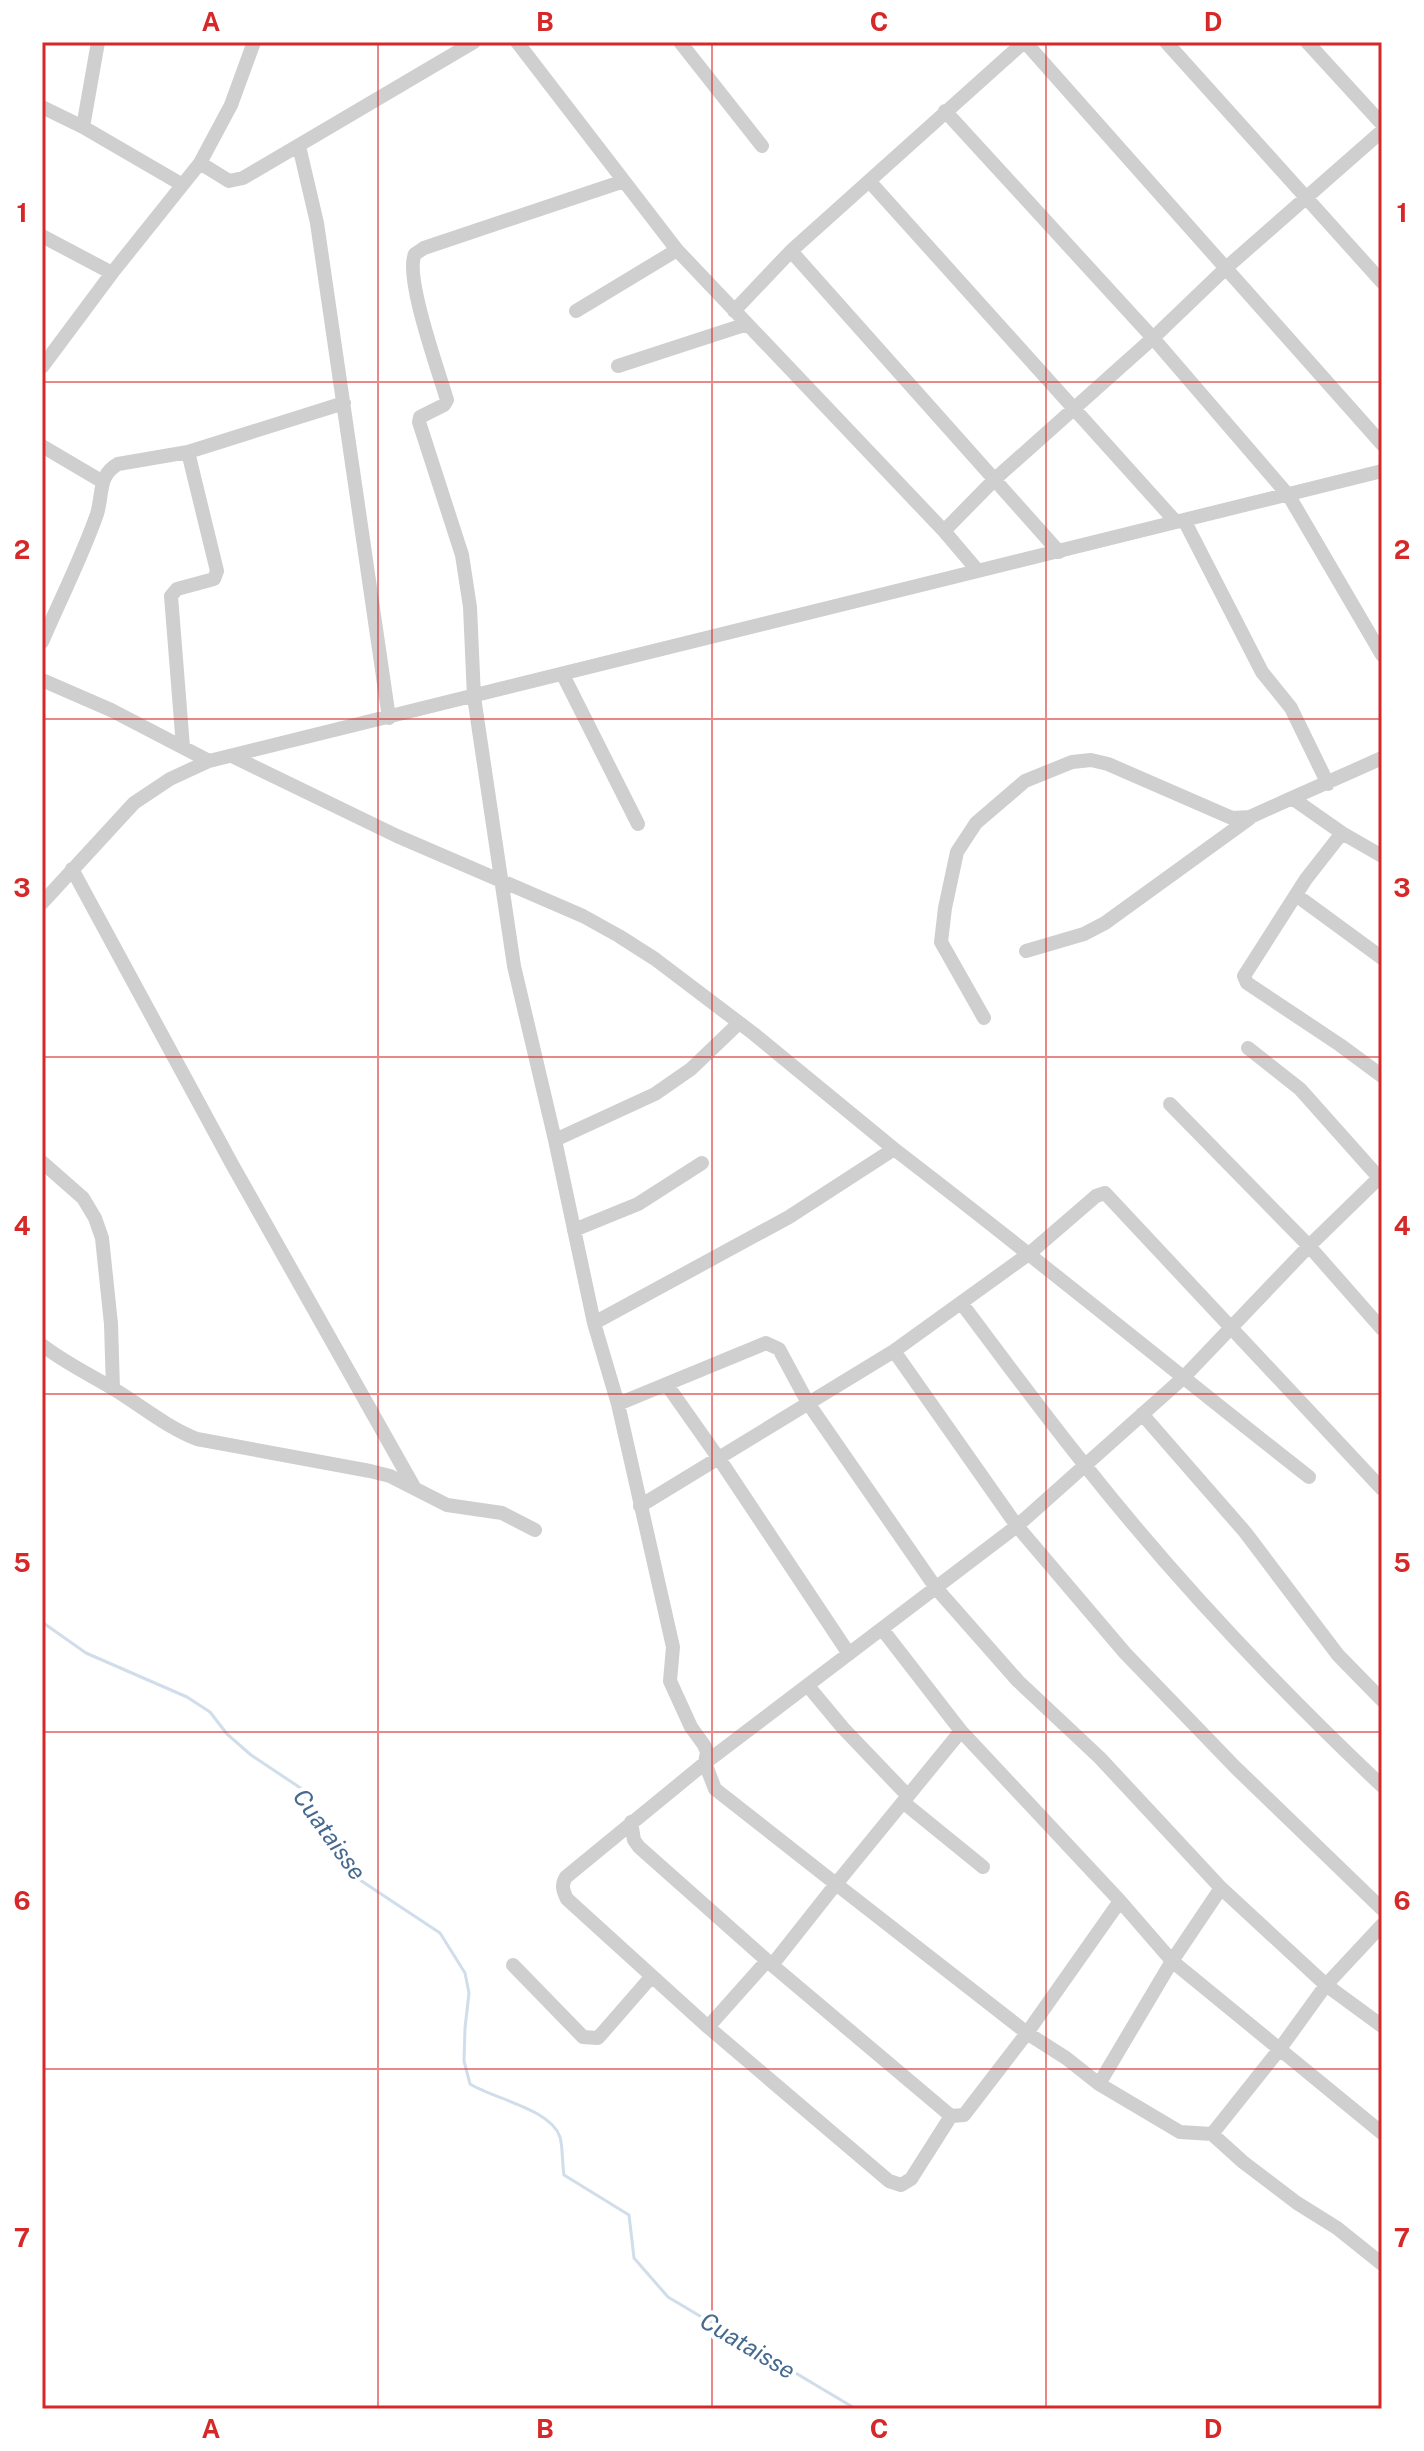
<svg xmlns="http://www.w3.org/2000/svg" width="1424" height="2451" font-family="'Public Sans',sans-serif">
	<style>
		.lines { fill: none; stroke-linecap: round; stroke-linejoin: round }
		.stream { stroke: #d0ddeb; stroke-width: 3 }
		.minor { stroke: #cfcfcf; stroke-width: 14 }
		.grid { fill: none; stroke: #d62828; stroke-width: 2; stroke-opacity: 0.55 }
		.labels { text-anchor: middle; dominant-baseline: central; stroke-width: 8; stroke-linejoin: round; paint-order: stroke }
		.water-label { font-size: 24px; font-style: italic; fill: #45698f; stroke: #fff }
		.neatline { fill: none; stroke: #d62828; stroke-width: 3 }
		.grid-label { font-size: 26px; text-anchor: middle; font-weight: bold; fill: #d62828 }
	</style>
	<rect width="100%" height="100%" fill="#fff"/>
	<g class="lines">
		<path class="stream" d="M42 1622 86 1653 187 1697 210 1712 227 1734 251 1755 302 1789 314 1817 360 1880 440 1933 465 1973 469 1993 465 2028 464 2061 470 2084C494 2099 551 2109 560 2137 563 2148 562 2163 564 2175L629 2215 634 2258 668 2297 856 2409"/>
		<path class="minor" d="M517 42 677 250 944 531
			M680 42 762 146
			M1025 42 1382 444
			M1166 42 1382 282
			M1307 42 1382 124
			M42 107 83 127 181 184
			M945 111 1153 338 1289 496 1382 655
			M83 127 98 42
			M299 146 317 223 389 718
			M200 163 229 181 243 178 474 42
			M624 181 424 248 415 254C404 276 439 372 447 400L444 405 420 417 419 422 462 555 470 607 474 697 514 966 555 1140 594 1323 618 1404 673 1647 670 1681 691 1727 704 1745 707 1752 705 1763 566 1877C561 1885 563 1891 567 1899L708 2027 889 2181 901 2185 911 2179 951 2116
			M870 182 1176 522
			M42 236 112 273
			M791 251 1059 552
			M576 311 677 250
			M734 311 791 251 1024 42
			M618 366 747 324
			M42 367 112 273 200 163 231 105 254 42
			M42 446 103 482
			M1184 520 1262 672 1291 708 1328 784
			M978 571 944 531 995 479 1153 338 1226 268 1382 131
			M42 642C60 600 82 557 97 514 103 494 98 475 118 464L188 452 344 403
			M563 675 638 824
			M42 680 111 710 209 761
			M183 747 171 596 177 589 214 579 217 571 188 452
			M232 756 397 836 583 916 619 936 655 959 754 1034 894 1149
			M1382 758 1292 798 1342 833 1382 856
			M1342 833 1306 879 1244 976 1247 983 1340 1045 1382 1076
			M72 869 233 1166 414 1487
			M1296 895 1382 958
			M42 903 134 803 170 779 209 761 1382 471
			M1026 951 1084 934 1105 923 1250 818
			M984 1018 941 942 945 908 957 852 976 823 1025 781 1072 762 1091 760 1108 764 1232 818 1250 817 1292 798
			M1248 1048 1300 1089 1382 1181
			M1170 1104 1309 1246 1382 1329
			M555 1140 655 1094 691 1069 739 1023
			M42 1162 83 1198 95 1218 102 1238 111 1324 113 1389
			M574 1230 638 1204 702 1163
			M962 1304C1002 1357 1042 1412 1084 1464 1174 1578 1276 1686 1382 1786
			M594 1323 789 1217 894 1149C1034 1256 1170 1368 1309 1477
			M42 1345C65 1363 91 1375 117 1391 144 1408 167 1427 197 1439L370 1471 390 1476 447 1505 502 1513 535 1530
			M894 1351 1017 1526 1125 1653 1235 1767 1382 1909
			M667 1385 722 1463 849 1654
			M618 1404 766 1343 779 1349 808 1403 936 1588 1018 1681 1100 1758 1221 1888 1326 1985 1382 2026
			M1142 1414 1245 1532 1338 1655 1382 1700
			M640 1506 894 1351 1030 1253 1096 1196 1105 1193 1382 1489
			M882 1629 961 1731 1120 1901 1172 1961 1382 2133
			M808 1686 843 1728 908 1796
			M961 1731 836 1884 1027 2033 1066 2058 1099 2084 1180 2132 1212 2134 1243 2162 1297 2203 1337 2228 1382 2264
			M903 1802 983 1867
			M631 1822 634 1840 639 1847 772 1965
			M1120 1901 1027 2033 964 2115 951 2116 772 1965 836 1884 715 1789 705 1763 1017 1526 1183 1378 1309 1246 1382 1175
			M513 1965 583 2037 598 2038 652 1976
			M708 2027 766 1962
			M1099 2084 1172 1961 1221 1888
			M1212 2134 1279 2050 1326 1985 1382 1925"/>
	</g>
	<path class="grid" d="M378 42V2409M712 42V2409M1046 42V2409M42 382H1382M42 719H1382M42 1057H1382M42 1394H1382M42 1732H1382M42 2069H1382"/>
	<g class="labels">
		<g class="water-label">
			<text transform="translate(330 1834) rotate(54)">Cuataisse</text>
			<text transform="translate(748 2345) rotate(31)">Cuataisse</text>
		</g>
	</g>
	<rect width="1424" height="2451" fill="none" stroke="#ffffff" stroke-width="88"/>
	<rect x="44" y="44" width="1336" height="2363" class="neatline"/>
	<g class="grid-label">
		<text x="211" y="31">A</text>
		<text x="545" y="31">B</text>
		<text x="879" y="31">C</text>
		<text x="1213" y="31">D</text>
		<text x="22" y="222">1</text>
		<text x="1402" y="222">1</text>
		<text x="22" y="559">2</text>
		<text x="1402" y="559">2</text>
		<text x="22" y="897">3</text>
		<text x="1402" y="897">3</text>
		<text x="22" y="1235">4</text>
		<text x="1402" y="1235">4</text>
		<text x="22" y="1572">5</text>
		<text x="1402" y="1572">5</text>
		<text x="22" y="1910">6</text>
		<text x="1402" y="1910">6</text>
		<text x="22" y="2247">7</text>
		<text x="1402" y="2247">7</text>
		<text x="211" y="2438">A</text>
		<text x="545" y="2438">B</text>
		<text x="879" y="2438">C</text>
		<text x="1213" y="2438">D</text>
	</g>
</svg>
